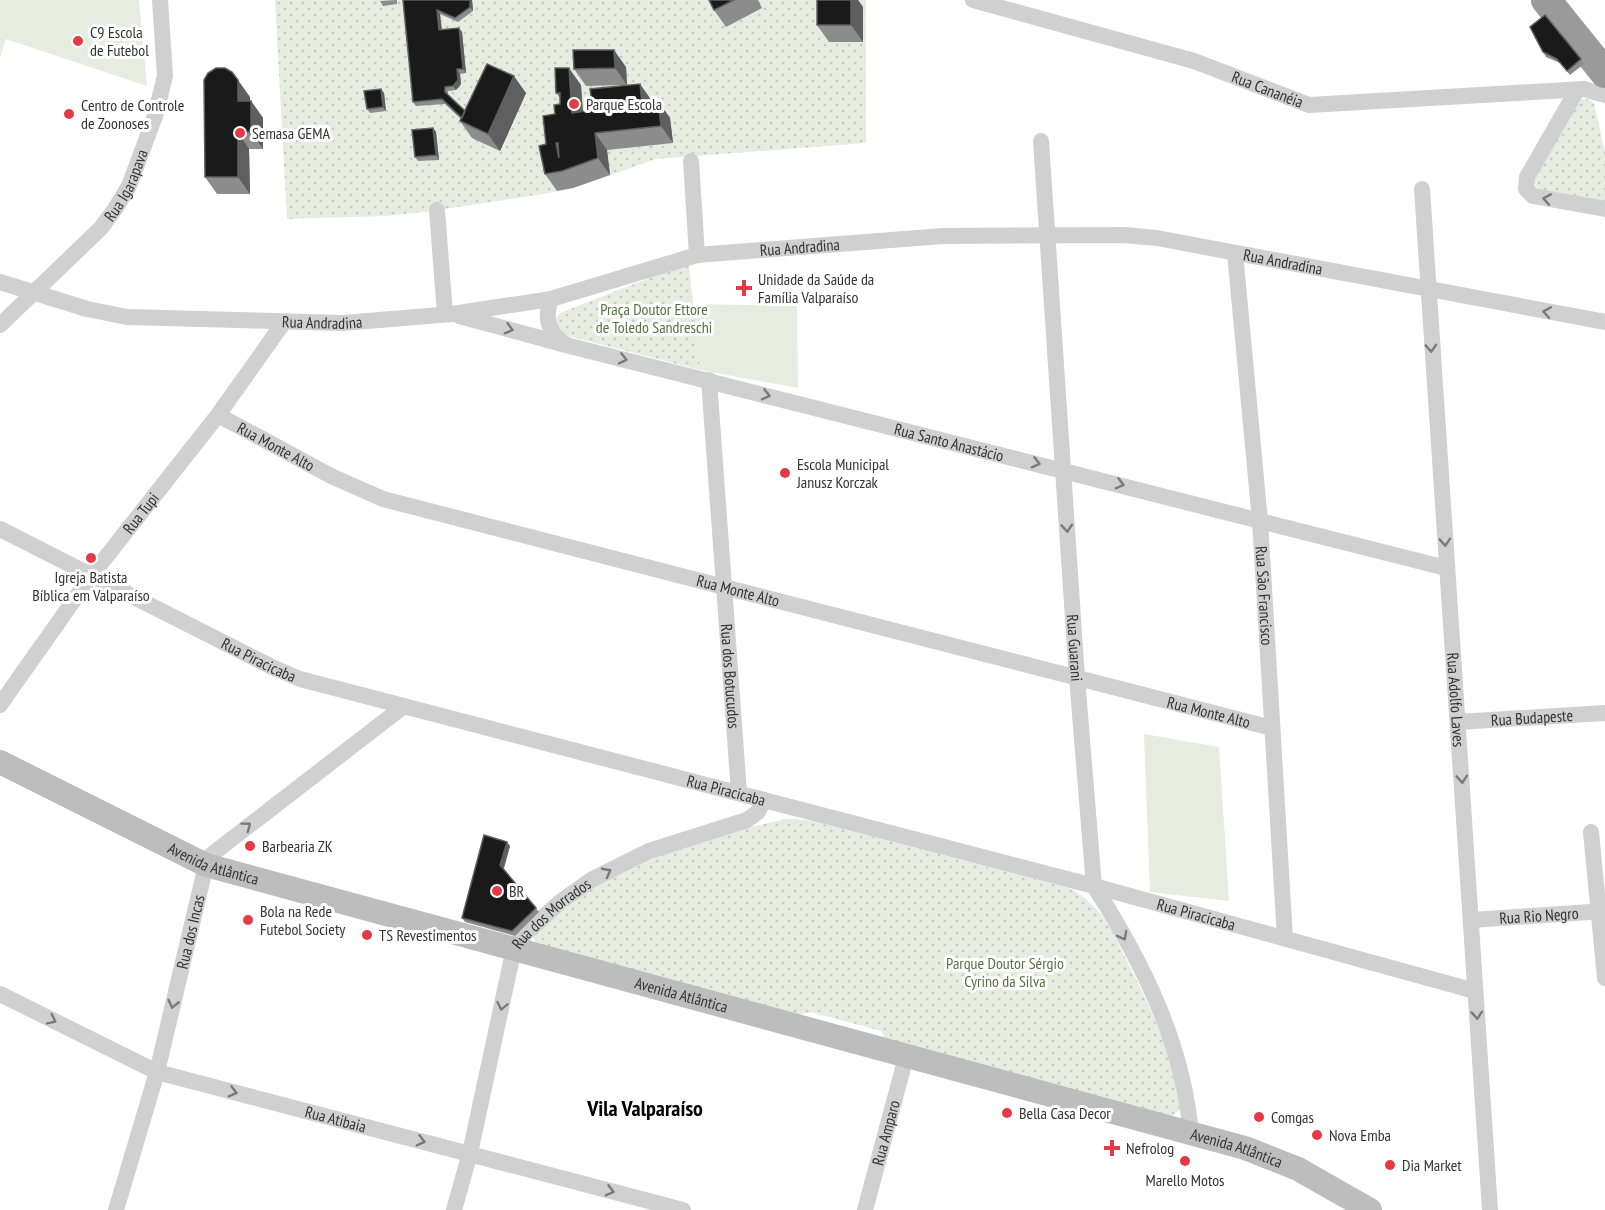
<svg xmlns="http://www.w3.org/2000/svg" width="1605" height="1210" font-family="'PT Sans Narrow',sans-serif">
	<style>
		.grass { fill: #e6ecdf }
		.park { fill: url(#park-dots) }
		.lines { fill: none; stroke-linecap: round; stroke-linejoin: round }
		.street { stroke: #d0d0d0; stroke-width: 16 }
		.secondary { stroke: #bdbdbd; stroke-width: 24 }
		.highway { stroke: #9a9a9a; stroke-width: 30 }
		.wall { fill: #8c8c8c }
		.shaded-wall { fill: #5f5f5f }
		.building { fill: #1a1a1a; stroke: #5f5f5f; stroke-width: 1.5; fill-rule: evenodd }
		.oneway { stroke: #7a7a7a }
		.poi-dot { fill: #e63946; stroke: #fff; stroke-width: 2 }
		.labels { text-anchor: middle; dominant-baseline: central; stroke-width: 6; stroke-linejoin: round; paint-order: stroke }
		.poi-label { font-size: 16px; fill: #333; stroke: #fff; text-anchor: start }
		.street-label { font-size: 16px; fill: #333; stroke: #fff }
		.park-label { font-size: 16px; fill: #56703f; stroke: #fff }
		.district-label { font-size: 22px; font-weight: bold; fill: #000; stroke: #fff }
	</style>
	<defs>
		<pattern id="park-dots" width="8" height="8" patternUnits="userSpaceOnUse" patternTransform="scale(1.5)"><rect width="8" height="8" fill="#e6ecdf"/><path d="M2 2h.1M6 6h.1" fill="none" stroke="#c6cbc0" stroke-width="1.8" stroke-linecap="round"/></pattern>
	</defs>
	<rect width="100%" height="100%" fill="#fff"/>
	<path class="grass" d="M0 0H139L147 86 6 39 0 57Z
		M692 304 797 306 798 388 700 370Z
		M1144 734 1219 747 1229 901 1150 892Z"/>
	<path class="park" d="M275 0H866V143L656 159 574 188 543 194 432 211 385 216 287 219Z
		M1582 99H1588L1594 103 1605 152V203L1538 189 1533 182 1578 101Z
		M685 264H689L700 370 561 334 555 320 560 313Z
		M786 819 805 820 816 822 1069 888C1081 894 1092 904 1101 914 1111 927 1118 944 1126 959 1150 1006 1174 1056 1180 1110L1170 1117 887 1042 881 1031 811 1012 793 1016 536 946 533 935 573 902 593 888 655 857 751 827Z"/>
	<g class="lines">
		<g class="street">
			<path id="s1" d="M973 0 1194 61 1309 105 1584 89 1605 95"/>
			<path d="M1577 90 1527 177 1526 189 1533 196 1605 209"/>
			<path id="s2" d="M1041 141 1077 678 1094 886C1142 961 1184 1045 1191 1135"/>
			<path d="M691 161 697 255"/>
			<path id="s3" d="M1422 189 1490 1210"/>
			<path d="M437 210 445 314"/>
			<path id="s4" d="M1235 253 1260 521 1285 938"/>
			<path id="s5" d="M0 282 87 309 127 317 343 323 452 314 551 299 697 255 943 236 1124 235 1157 238 1605 322"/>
			<path d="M551 299C544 319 548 332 565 344"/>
			<path id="s6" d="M459 316 566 345 1446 568"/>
			<path id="s7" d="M0 325 101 228 115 209 129 186 155 116 165 76 160 0"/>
			<path id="s8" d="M709 380 739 793"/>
			<path id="s9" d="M218 415 331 476 383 499C679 574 975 653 1272 728"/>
			<path id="s10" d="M0 529 272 667 300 679 1094 886 1475 991"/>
			<path id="s11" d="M0 705 91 576 218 415 284 322"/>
			<path id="s12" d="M1458 722 1605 713"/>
			<path d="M1591 832 1605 978"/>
			<path id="s13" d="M1471 920 1605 911"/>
			<path id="s14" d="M0 994 157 1072 683 1210"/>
			<path id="s15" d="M116 1210 157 1072 206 865 211 855 404 706"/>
			<path id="s16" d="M454 1210 470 1153 514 948 524 935 560 902 591 880 649 851 747 820 758 812 764 800"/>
			<path id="s17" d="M865 1210 906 1057"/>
		</g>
		<path class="secondary" id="s18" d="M0 762 206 865 1245 1148 1298 1169 1370 1210"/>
		<path class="highway" d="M1546 0 1605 73"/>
	</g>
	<path class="wall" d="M397 0V4L383 6 380 1Z
		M403 0H472L473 11 458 22 440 14 442 29 462 32 466 73 460 74 461 84 456 90 448 91V95L465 111 526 93 500 151 472 138 460 121 461 119 445 104 416 106 413 102Z
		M709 0H758L762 8 726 27 714 10Z
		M817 0H858L863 7V42H829L817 25Z
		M1543 52 1581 59 1584 64 1570 75 1560 63 1546 57Z
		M626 67 627 85 652 101V102L658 101 670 118 673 143 607 150 610 175 573 188 557 191 545 174 546 144 555 114 560 104V98L556 93 581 85 583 111 593 110 623 85 586 86 574 69Z
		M381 89 384 93 386 111 370 113 367 109Z
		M250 97V101H251L263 118V149H249L250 194H217L205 177Z
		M433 128 436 132 439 160 418 161 415 157Z
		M510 846 504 869 539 912 515 936 465 922 462 918Z"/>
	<path class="shaded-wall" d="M470 0H472L473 11 470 7Z
		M851 0H858L863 7V42L851 25Z
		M437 10 440 14 442 34 439 30Z
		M459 28 462 32 466 73 463 69Z
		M614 50 626 67 627 85 615 68Z
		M569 68 581 85 584 130 572 113Z
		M457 69 460 74 461 84 456 90 453 86Z
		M514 76 526 93 500 151 488 134Z
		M238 80 250 97V118L238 101Z
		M640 84 652 101 654 120 642 103Z
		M381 89 384 93 386 111 383 107Z
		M251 101 263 118V149L251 132Z
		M658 101 670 118 673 143 661 126Z
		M433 128 436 132 439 160 436 155Z
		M238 132 249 149 250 194 238 177Z
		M595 133 607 150 610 175 598 158Z
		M507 842 510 846 503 870 500 865Z"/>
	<path class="building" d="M403 0H470V7L455 18 437 10 439 30 459 28 463 69H457L458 80 453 86 445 87V92L465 111 462 118 442 99 413 102Z
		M709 0H734L714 10Z
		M817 0H851V25H817Z
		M1545 15 1581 59 1567 71 1557 59 1543 52 1530 27Z
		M573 50H614L615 68 574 69Z
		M487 64 514 76 488 134 460 121Z
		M216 68H225L232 72 238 80V101H251V132H238V177H205L204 80 208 73Z
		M555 68H569L572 113 593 110 590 89 640 84 642 103 658 101 661 126 595 133 598 158 562 171 545 174 539 146 546 144 543 116 555 114 554 105 560 104V93H556ZM556 143H558L559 158Z
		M381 89 383 107 367 109 364 91Z
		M433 128 436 155 415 157 412 130Z
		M484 835 507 842 500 865 536 908 512 931 462 918Z"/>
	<defs><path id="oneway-chevron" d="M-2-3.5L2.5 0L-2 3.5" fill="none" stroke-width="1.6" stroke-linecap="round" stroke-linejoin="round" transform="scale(1.5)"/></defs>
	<g class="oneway">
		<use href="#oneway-chevron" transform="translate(1547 199) rotate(-170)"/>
		<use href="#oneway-chevron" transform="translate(1547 312) rotate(-170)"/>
		<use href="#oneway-chevron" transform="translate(509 329) rotate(15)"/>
		<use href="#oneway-chevron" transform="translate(1431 348) rotate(86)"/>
		<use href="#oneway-chevron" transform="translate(623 359) rotate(14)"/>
		<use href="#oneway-chevron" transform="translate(766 395) rotate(14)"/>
		<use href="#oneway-chevron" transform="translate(1036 463) rotate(14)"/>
		<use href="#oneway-chevron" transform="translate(1120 484) rotate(15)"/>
		<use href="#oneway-chevron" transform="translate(1067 528) rotate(86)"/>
		<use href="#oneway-chevron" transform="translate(1445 542) rotate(86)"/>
		<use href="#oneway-chevron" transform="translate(1462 779) rotate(86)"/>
		<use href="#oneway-chevron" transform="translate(247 826) rotate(-37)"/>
		<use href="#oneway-chevron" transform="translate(607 872) rotate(-28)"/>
		<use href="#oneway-chevron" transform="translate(1123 936) rotate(62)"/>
		<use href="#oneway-chevron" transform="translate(173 1004) rotate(103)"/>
		<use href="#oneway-chevron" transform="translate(502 1006) rotate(102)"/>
		<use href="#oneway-chevron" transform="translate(1477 1015) rotate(86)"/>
		<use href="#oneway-chevron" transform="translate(52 1020) rotate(26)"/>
		<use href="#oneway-chevron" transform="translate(233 1092) rotate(15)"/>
		<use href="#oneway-chevron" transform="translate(421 1141) rotate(15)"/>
		<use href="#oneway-chevron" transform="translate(610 1191) rotate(15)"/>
	</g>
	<g class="poi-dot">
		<circle cx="78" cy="41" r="6"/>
		<circle cx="574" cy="104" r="6"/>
		<circle cx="69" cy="114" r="6"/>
		<circle cx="240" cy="133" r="6"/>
		<path d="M741 279h6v6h6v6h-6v6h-6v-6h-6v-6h6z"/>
		<circle cx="785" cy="473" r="6"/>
		<circle cx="91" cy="558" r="6"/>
		<circle cx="250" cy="846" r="6"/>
		<circle cx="497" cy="891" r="6"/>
		<circle cx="248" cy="920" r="6"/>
		<circle cx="367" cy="935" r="6"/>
		<circle cx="1007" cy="1113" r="6"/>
		<circle cx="1259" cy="1117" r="6"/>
		<circle cx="1317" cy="1135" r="6"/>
		<path d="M1109 1139h6v6h6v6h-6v6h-6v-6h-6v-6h6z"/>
		<circle cx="1185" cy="1161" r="6"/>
		<circle cx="1390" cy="1165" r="6"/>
	</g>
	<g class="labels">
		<g class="poi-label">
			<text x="90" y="32">C9 Escola<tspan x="90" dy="18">de Futebol</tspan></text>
			<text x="586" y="104">Parque Escola</text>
			<text x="81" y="105">Centro de Controle<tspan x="81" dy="18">de Zoonoses</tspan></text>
			<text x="252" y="133">Semasa GEMA</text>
			<text x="758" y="279">Unidade da Saúde da<tspan x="758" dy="18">Família Valparaíso</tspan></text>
			<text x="797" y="464">Escola Municipal<tspan x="797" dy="18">Janusz Korczak</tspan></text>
			<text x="91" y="577" text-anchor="middle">Igreja Batista<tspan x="91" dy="18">Bíblica em Valparaíso</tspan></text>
			<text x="262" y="846">Barbearia ZK</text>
			<text x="509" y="891">BR</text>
			<text x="260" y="911">Bola na Rede<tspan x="260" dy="18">Futebol Society</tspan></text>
			<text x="379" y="935">TS Revestimentos</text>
			<text x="1019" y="1113">Bella Casa Decor</text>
			<text x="1271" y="1117">Comgas</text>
			<text x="1329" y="1135">Nova Emba</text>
			<text x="1126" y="1148">Nefrolog</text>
			<text x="1402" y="1165">Dia Market</text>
			<text x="1185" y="1180" text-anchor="middle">Marello Motos</text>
		</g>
		<g class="street-label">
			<text stroke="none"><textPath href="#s1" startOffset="308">Rua Cananéia</textPath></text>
			<text stroke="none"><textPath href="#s7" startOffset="190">Rua Igarapava</textPath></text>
			<text stroke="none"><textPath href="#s5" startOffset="813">Rua Andradina</textPath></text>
			<text stroke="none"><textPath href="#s5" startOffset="1299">Rua Andradina</textPath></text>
			<text stroke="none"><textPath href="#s5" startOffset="327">Rua Andradina</textPath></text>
			<text stroke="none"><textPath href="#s6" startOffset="506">Rua Santo Anastácio</textPath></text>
			<text stroke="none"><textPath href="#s9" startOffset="66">Rua Monte Alto</textPath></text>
			<text stroke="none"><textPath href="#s11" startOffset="238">Rua Tupi</textPath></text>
			<text stroke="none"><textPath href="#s9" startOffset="552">Rua Monte Alto</textPath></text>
			<text stroke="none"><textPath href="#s4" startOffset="344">Rua São Francisco</textPath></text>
			<text stroke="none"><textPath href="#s2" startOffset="508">Rua Guarani</textPath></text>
			<text stroke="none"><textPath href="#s10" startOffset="290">Rua Piracicaba</textPath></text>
			<text stroke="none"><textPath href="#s8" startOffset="297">Rua dos Botucudos</textPath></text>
			<text stroke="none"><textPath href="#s3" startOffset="512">Rua Adolfo Laves</textPath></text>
			<text stroke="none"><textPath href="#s9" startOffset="1038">Rua Monte Alto</textPath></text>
			<text stroke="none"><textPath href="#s12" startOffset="74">Rua Budapeste</textPath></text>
			<text stroke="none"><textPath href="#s10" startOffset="776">Rua Piracicaba</textPath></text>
			<text stroke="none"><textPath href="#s18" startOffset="237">Avenida Atlântica</textPath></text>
			<text stroke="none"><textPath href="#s10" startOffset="1262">Rua Piracicaba</textPath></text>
			<text stroke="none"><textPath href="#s16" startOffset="320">Rua dos Morrados</textPath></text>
			<text stroke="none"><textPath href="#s13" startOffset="68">Rua Rio Negro</textPath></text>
			<text stroke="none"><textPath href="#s15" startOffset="288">Rua dos Incas</textPath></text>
			<text stroke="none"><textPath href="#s18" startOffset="723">Avenida Atlântica</textPath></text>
			<text stroke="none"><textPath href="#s14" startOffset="360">Rua Atibaia</textPath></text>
			<text stroke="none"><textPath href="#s17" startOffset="80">Rua Amparo</textPath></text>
			<text stroke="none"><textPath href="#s18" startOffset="1299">Avenida Atlântica</textPath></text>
		</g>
		<g class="park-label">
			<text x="654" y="309">Praça Doutor Ettore<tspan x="654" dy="18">de Toledo Sandreschi</tspan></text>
			<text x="1005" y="963">Parque Doutor Sérgio<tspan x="1005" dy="18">Cyrino da Silva</tspan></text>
		</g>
		<g class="district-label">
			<text x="645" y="1108">Vila Valparaíso</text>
		</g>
	</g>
</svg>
